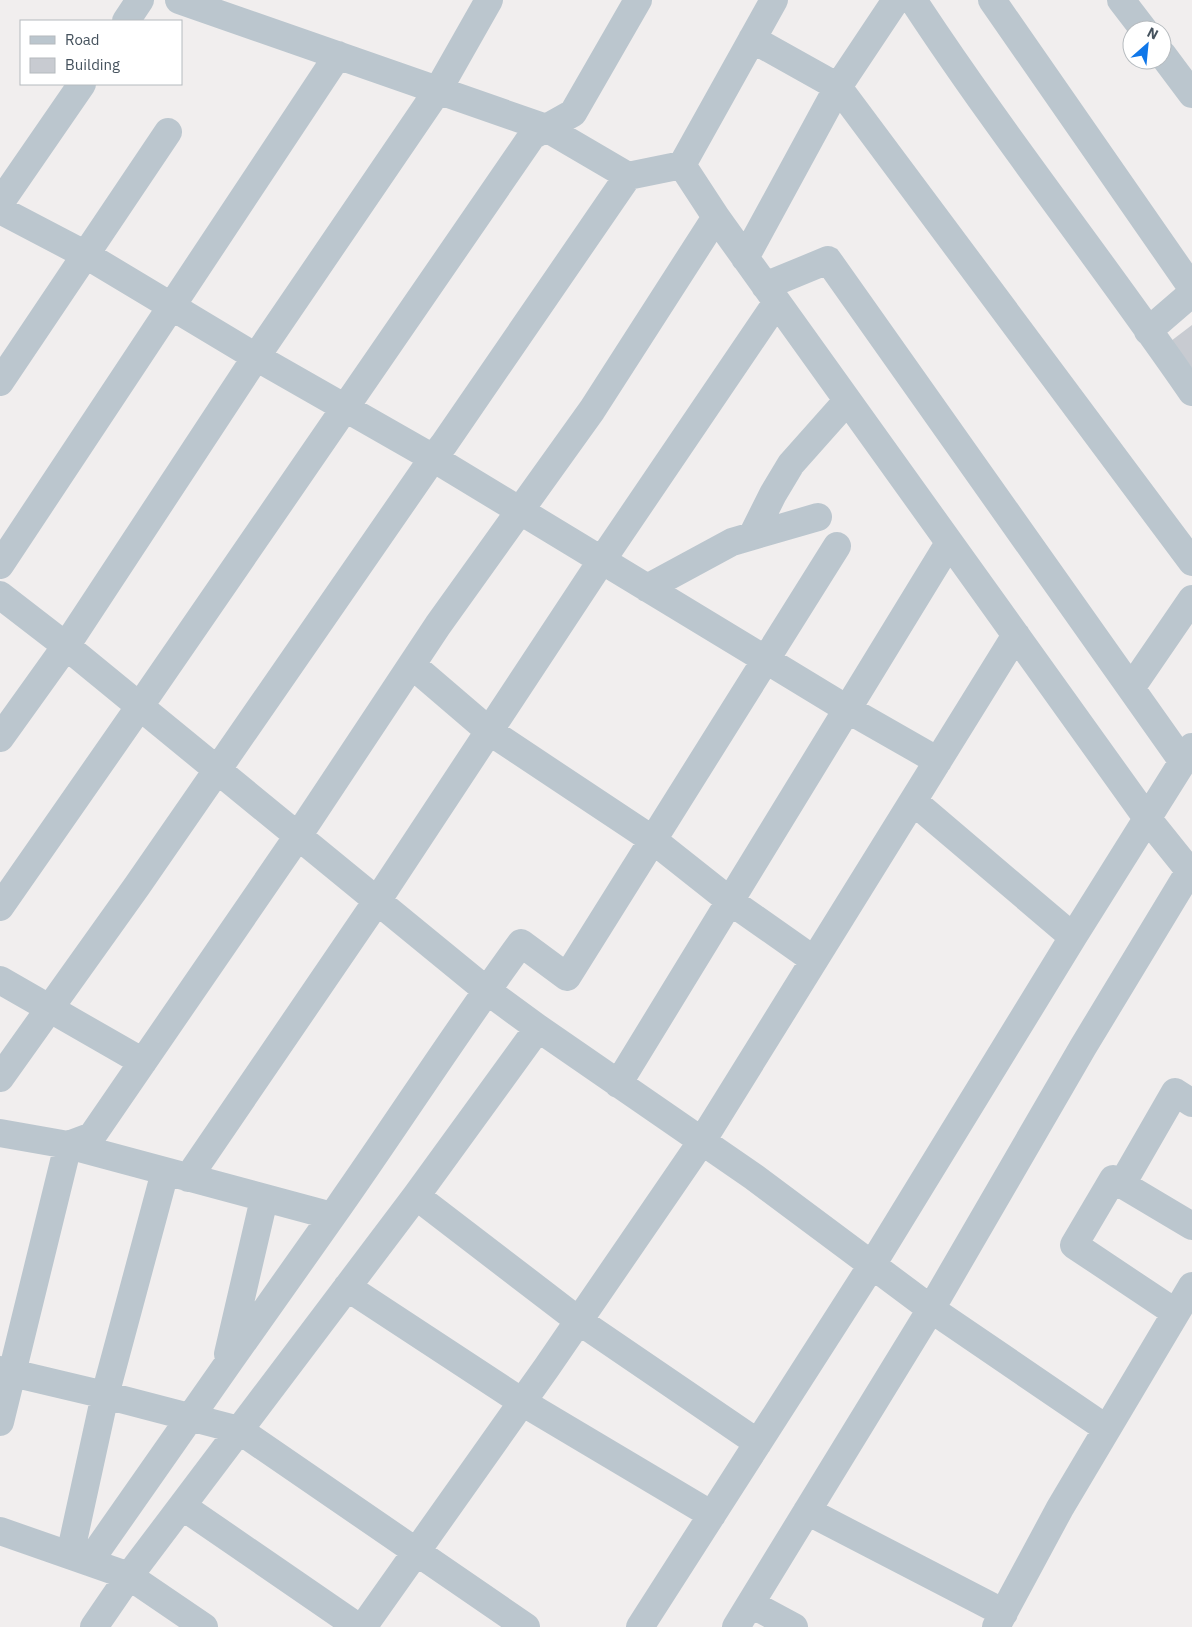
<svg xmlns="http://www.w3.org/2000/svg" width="1192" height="1627" font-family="'IBM Plex Sans',sans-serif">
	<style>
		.building { fill: #c8cbd1 }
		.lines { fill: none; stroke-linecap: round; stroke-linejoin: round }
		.street { stroke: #bbc6ce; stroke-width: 28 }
	</style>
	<rect width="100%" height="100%" fill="#f1eeee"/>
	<path class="building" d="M1192 325V368L1171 341Z"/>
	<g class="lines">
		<path class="street" d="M179 0 546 128 628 176 682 165
			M913 0C1001 134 1101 260 1192 392
			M992 0 1192 288
			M1121 0 1144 30
			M126 21 140 0
			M752 39 838 87 1192 562
			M1162 54 1192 94
			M0 203 82 84
			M0 210 86 255 256 357 433 458 847 709 938 761
			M716 217 1147 818 1192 874
			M745 258 838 87 896 0
			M765 286 828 260 1183 762
			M1148 331 1192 293
			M0 382 168 132
			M752 536 773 494 791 464 847 401
			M0 565 338 55
			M647 588 732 542 818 517
			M0 595 66 646 486 990 538 1028 754 1177 931 1309 1107 1429
			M412 665 489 731 653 840 730 901 814 960
			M1131 688 1192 599
			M0 738 66 646 256 357 438 90 489 0
			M913 801 1073 937
			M0 907 133 716 532 136 573 113 638 0
			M0 980 143 1062
			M0 1078 137 886 433 458 444 444 628 176
			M618 1084 949 543
			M0 1133 68 1145 332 1216
			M188 1178 377 901 602 560 777 302
			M1122 1184 1175 1092 1192 1103
			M416 1196 579 1321 758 1443
			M347 1287 522 1402 712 1515
			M1176 1313 1074 1245 1113 1179 1192 1226
			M228 1354 264 1199
			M0 1370 105 1395 239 1430 526 1627
			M0 1422 68 1145 92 1136 298 836 438 625 592 410 716 217 682 165 774 0
			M182 1506 358 1627
			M807 1511 1004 1613
			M0 1531 129 1576 204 1627
			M70 1555 105 1395 165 1172
			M89 1562C172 1442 256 1324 340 1205 401 1118 458 1029 521 943L567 977 837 546
			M751 1604 794 1627
			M94 1627 129 1576 416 1196 538 1028
			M363 1627 547 1367 702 1141 1016 635
			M640 1627 872 1265 1073 937 1192 747
			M736 1627 931 1309 1083 1047 1192 867
			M996 1627 1060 1508 1192 1286"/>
	</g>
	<rect x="20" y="20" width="162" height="65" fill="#ffffff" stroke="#b5babe"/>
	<rect x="30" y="36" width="25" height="8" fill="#bbc6ce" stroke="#b5babe"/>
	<text x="65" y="45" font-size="15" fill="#45525d">Road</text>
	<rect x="30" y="58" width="25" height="15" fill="#c8cbd1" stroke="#b5babe"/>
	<text x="65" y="70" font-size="15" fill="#45525d">Building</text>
	<g transform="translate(1147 45) rotate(27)"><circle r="24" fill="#ffffff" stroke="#b5babe"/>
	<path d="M0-4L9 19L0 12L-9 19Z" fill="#1077e9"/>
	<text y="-8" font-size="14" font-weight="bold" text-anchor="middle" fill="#45525d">N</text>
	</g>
</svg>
